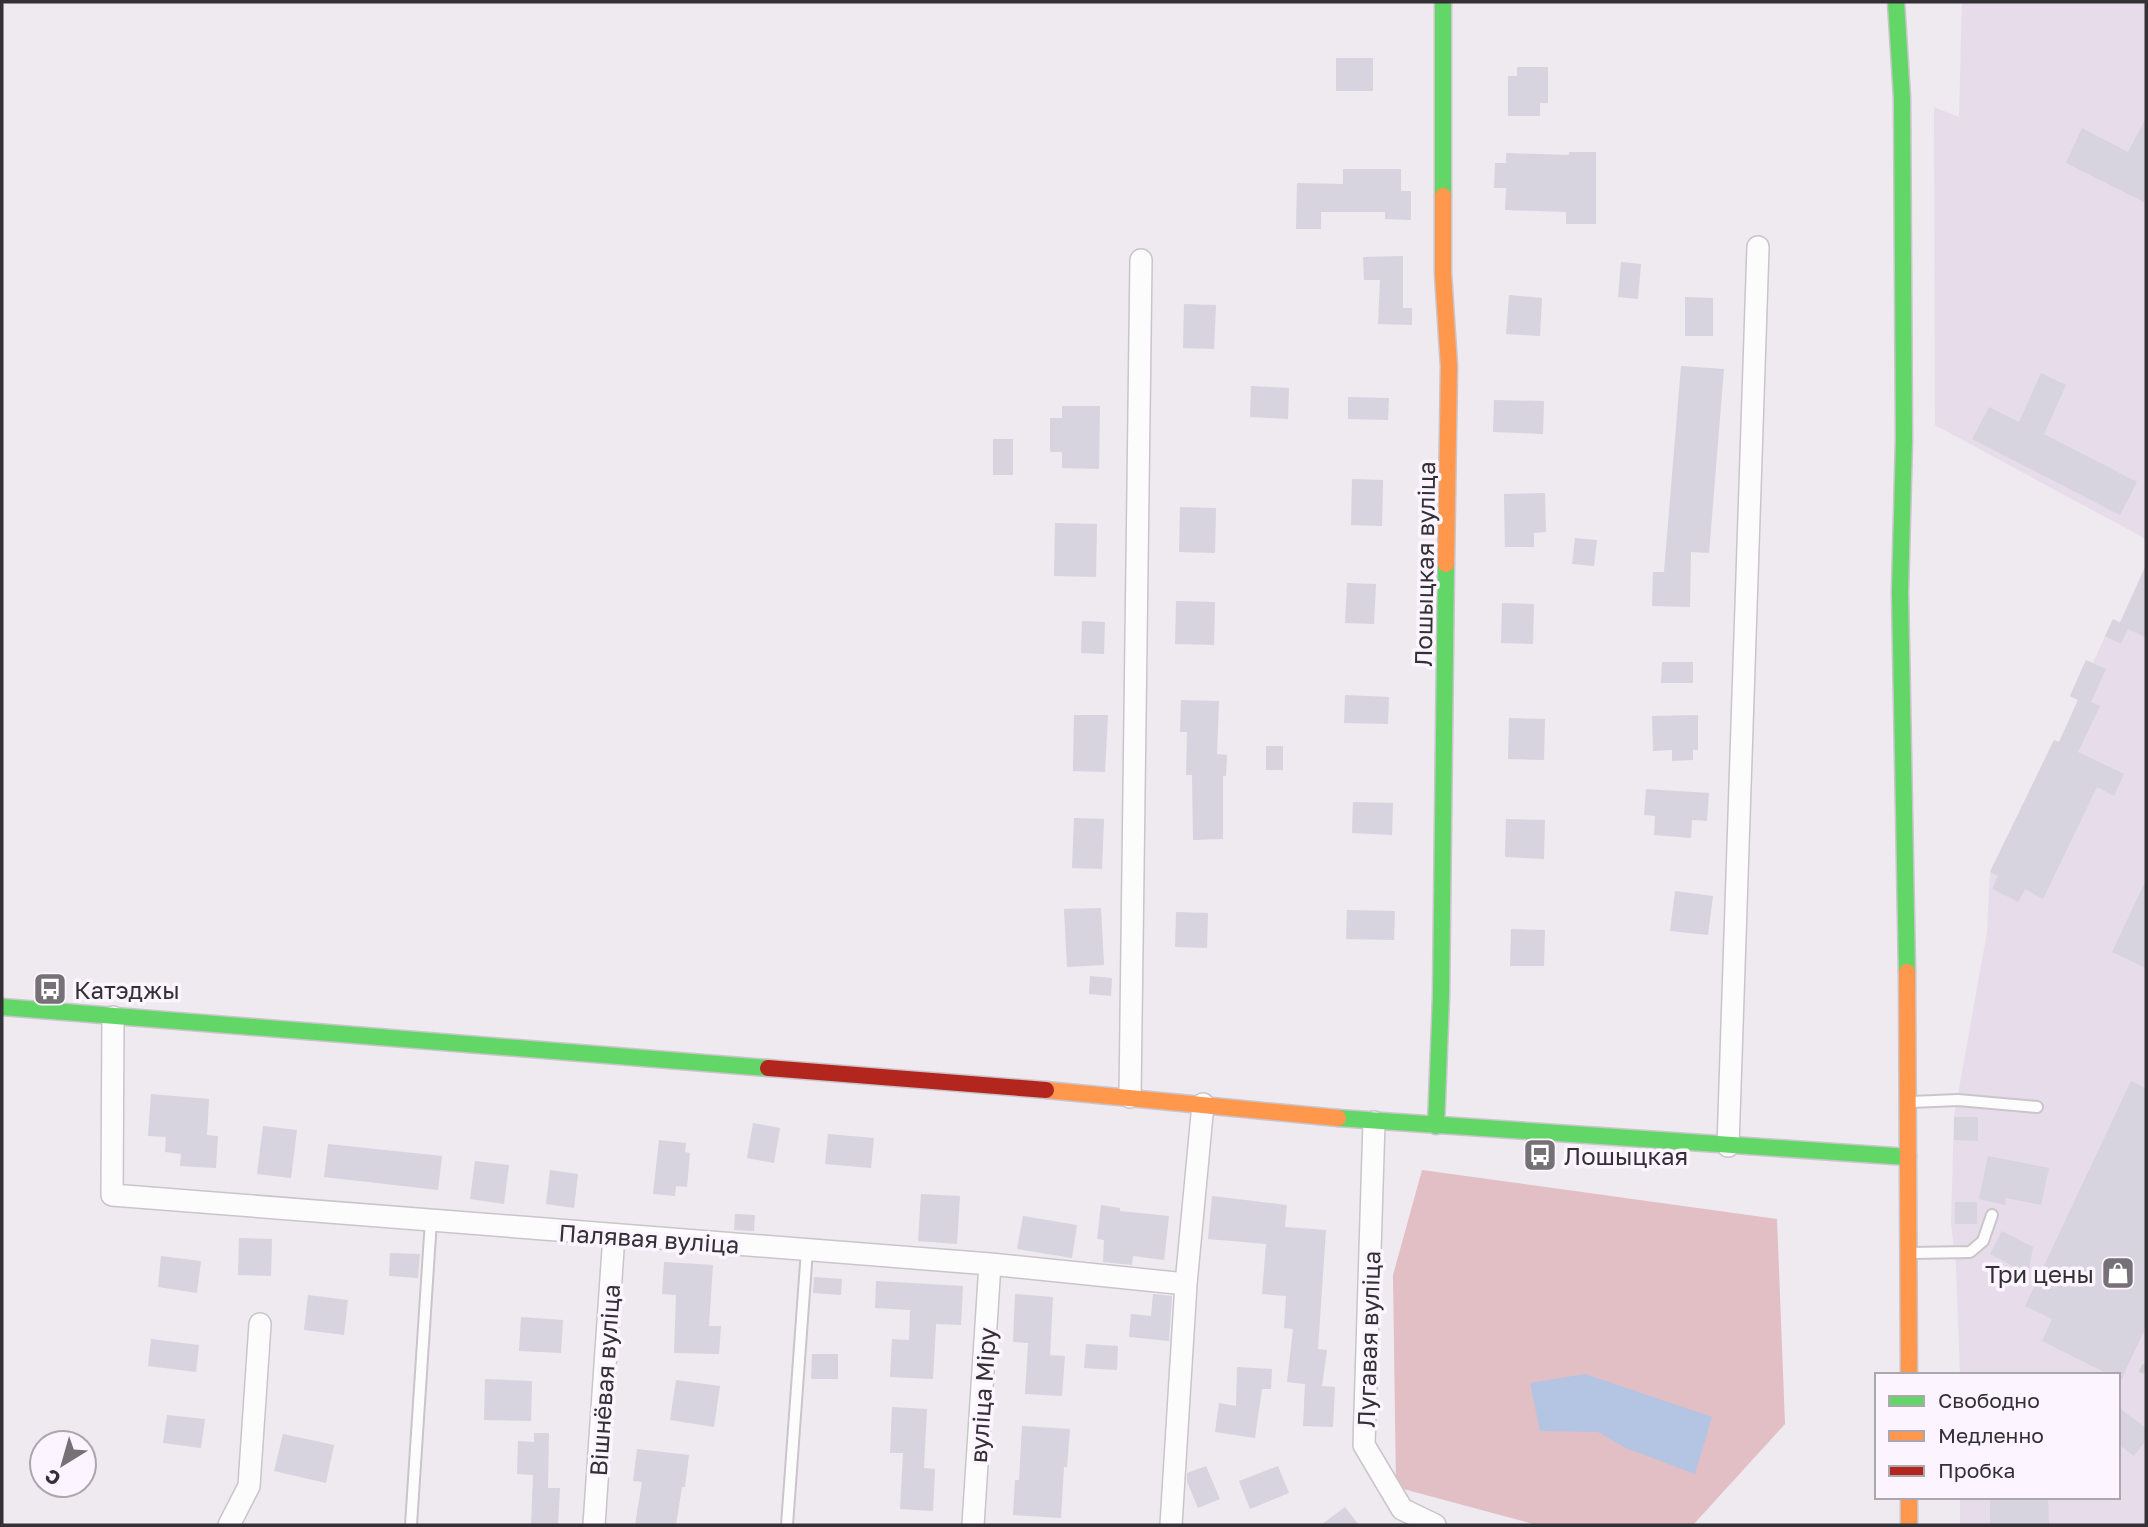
<svg xmlns="http://www.w3.org/2000/svg" width="2148" height="1527" font-family="'Golos Text',sans-serif">
	<style>
		.built { fill: #e6dcea }
		.forest { fill: #e1bfc5 }
		.water { fill: #b4c4e3 }
		.building { fill: #d7d3df }
		.lines { fill: none; stroke-linecap: round; stroke-linejoin: round }
		.lane-casing { stroke: #cac5cb; stroke-width: 14 }
		.street-casing { stroke: #cac5cb; stroke-width: 24 }
		.fast-casing { stroke: #cac5cb; stroke-width: 19 }
		.slow-casing { stroke: #cac5cb; stroke-width: 19 }
		.jam-casing { stroke: #cac5cb; stroke-width: 19 }
		.lane { stroke: #fdfcfd; stroke-width: 10 }
		.street { stroke: #fdfcfd; stroke-width: 21 }
		.fast { stroke: #63d668; stroke-width: 16 }
		.slow { stroke: #ff974d; stroke-width: 16 }
		.jam { stroke: #b3261e; stroke-width: 16 }
		.rail { stroke: #d1d0d1; stroke-width: 5; stroke-dasharray: 9 9; stroke-linecap: butt }
		.labels { text-anchor: middle; dominant-baseline: central; stroke-width: 7; stroke-linejoin: round; paint-order: stroke }
		.street-label { font-size: 24px; fill: #343136; stroke: #fcf4ff }
		.poi-label { font-size: 24px; fill: #343136; stroke: #fcf4ff; text-anchor: start }
	</style>
	<rect width="100%" height="100%" fill="#efe9f0"/>
	<path class="built" d="M1962 2H2146V539L1935 425 1934 107 1959 117Z
		M2146 565V1525H1960V1497H2118V1375H1960L1956 1265 1951 1223 1954 1117 1987 932 1990 872 2054 740 2059 742 2078 700 2070 696 2086 660 2093 663 2113 619 2120 622Z"/>
	<path class="forest" d="M1422 1170 1777 1219 1785 1424 1693 1525H1537L1396 1487 1393 1275Z"/>
	<path class="water" d="M1585 1374 1712 1417 1695 1474 1626 1448 1598 1432 1540 1431 1530 1383Z"/>
	<path class="building" d="M1336 58H1373V91H1336Z
		M1517 67H1548V103H1540V116H1508V76H1517Z
		M2146 118V203L2066 163 2082 128 2128 152Z
		M1569 152H1596V224H1566V212L1505 210 1506 188H1494L1495 163H1506V153L1569 155Z
		M1343 169H1401V191H1411V220L1385 219V212H1321V229H1296L1297 183 1343 184Z
		M1403 256V308H1412V325L1378 324 1380 280H1364L1363 257Z
		M1621 262 1641 264 1638 299 1618 297Z
		M1509 295 1542 298 1540 336 1506 334Z
		M1685 297 1713 298V336H1685Z
		M1184 304 1216 305 1214 349 1183 348Z
		M1681 366 1724 369 1709 553 1691 552 1690 607 1652 606 1653 572H1664Z
		M2041 373 2066 385 2044 434 2137 482 2120 515 1972 439 1989 407 2019 422Z
		M1251 386 1289 388 1288 419 1250 417Z
		M1348 397 1389 398 1388 420 1348 419Z
		M1494 400 1544 401 1543 434 1493 432Z
		M1062 406H1100L1099 469 1062 468V452H1050V418H1062Z
		M993 439H1013V475H993Z
		M1352 479 1383 480 1382 526 1351 525Z
		M1545 493 1546 532 1534 533V547H1505L1504 494Z
		M1180 507 1216 508 1215 553 1179 552Z
		M1055 523 1097 524 1096 577 1054 576Z
		M1575 538 1597 540 1594 566 1572 564Z
		M2146 565V638L2128 629 2121 644 2105 636 2113 619 2120 623Z
		M1347 583 1376 584 1374 624 1345 623Z
		M1176 601 1215 602 1214 645 1175 644Z
		M1502 603 1534 604 1533 644 1501 643Z
		M1082 621 1105 622 1104 654 1081 653Z
		M2086 660 2106 669 2091 702 2100 706 2078 752 2124 774 2114 796 2097 787 2043 899 2025 889 2018 902 1992 889 1998 876 1990 872 2054 740 2059 742 2078 700 2070 696Z
		M1662 662H1693V683H1661Z
		M1345 695 1389 697 1388 724 1344 723Z
		M1181 700 1219 701 1217 754 1227 755 1226 776H1223V839L1193 840 1192 775H1186L1187 732H1180Z
		M1074 715H1108L1105 772 1073 771Z
		M1698 715V750H1693V760L1672 761V750L1653 751 1652 716Z
		M1509 718 1545 719 1544 760 1508 759Z
		M1266 746H1283V770H1266Z
		M1646 789 1709 793 1707 821 1692 820 1691 838 1654 835 1655 816 1644 815Z
		M1353 802 1393 803 1392 835 1352 833Z
		M1074 818 1104 819 1102 869 1072 868Z
		M1506 819 1545 820 1544 859 1505 857Z
		M2146 880V968L2112 952Z
		M1675 891 1713 896 1708 935 1670 931Z
		M1101 908 1104 965 1067 967 1064 909Z
		M1347 910 1395 911 1394 940 1346 939Z
		M1176 912 1208 913 1207 948 1175 947Z
		M1511 929 1545 930 1544 966H1510Z
		M1090 976 1112 978 1111 996 1089 994Z
		M2131 1081 2146 1088V1327L2121 1380 2118 1375H2110L2042 1341 2052 1319 2025 1306Z
		M151 1094 209 1099 207 1135 218 1136 216 1168 180 1166 181 1154 165 1152 166 1137 148 1136Z
		M1954 1117H1978V1141L1954 1140Z
		M753 1123 780 1128 774 1163 747 1158Z
		M263 1126 297 1130 291 1178 257 1174Z
		M828 1134 874 1138 871 1168 825 1164Z
		M659 1140 686 1143 685 1152 690 1153 687 1187 676 1186 675 1196 653 1194Z
		M328 1144 442 1156 438 1190 324 1177Z
		M1988 1156 2049 1168 2041 1205 2006 1198 2005 1205 1979 1199Z
		M475 1161 509 1165 504 1204 470 1199Z
		M550 1170 578 1174 574 1208 546 1204Z
		M921 1194 960 1196 957 1244 918 1241Z
		M1212 1196 1287 1205 1285 1227 1326 1230 1318 1349 1327 1350 1322 1386 1335 1387 1333 1427 1303 1426 1305 1384 1287 1382 1293 1329 1284 1328 1286 1296 1262 1294 1266 1244 1208 1239Z
		M1955 1202H1977V1224H1955Z
		M1101 1205 1120 1208V1211L1169 1216 1164 1260 1133 1256 1132 1265 1103 1262 1104 1240 1097 1239Z
		M735 1214 755 1215 754 1231 734 1230Z
		M1023 1216 1077 1225 1072 1258 1017 1249Z
		M2002 1231 2033 1247 2028 1274 1990 1254Z
		M239 1238 272 1239 271 1276 238 1275Z
		M390 1253 420 1254 418 1278 389 1276Z
		M161 1256 201 1261 197 1293 158 1287Z
		M664 1262 713 1265 709 1326H721L719 1354 674 1353 676 1295 662 1294Z
		M814 1277 842 1279 841 1295 813 1293Z
		M876 1281 963 1286 961 1325 936 1324 933 1379 890 1377 892 1339 909 1340 910 1310 875 1308Z
		M1015 1294 1053 1297 1050 1355 1065 1356 1062 1396 1025 1394 1028 1343 1013 1342Z
		M1153 1294 1172 1296 1169 1341 1129 1337 1131 1314 1151 1316Z
		M308 1295 348 1300 344 1335 304 1330Z
		M521 1317 563 1320 561 1353 519 1351Z
		M151 1339 199 1345 196 1372 148 1366Z
		M1086 1344 1118 1346 1117 1370 1084 1368Z
		M812 1354H838V1379H811Z
		M1237 1367 1272 1369 1271 1389H1262L1255 1438 1215 1432 1219 1403 1236 1406Z
		M485 1379 532 1381 531 1421 484 1420Z
		M676 1380 720 1386 714 1427 670 1420Z
		M892 1407 927 1409 924 1468 935 1469 933 1511 900 1509 903 1453H890Z
		M2118 1407 2146 1428V1440L2134 1456 2118 1444Z
		M167 1415 205 1419 201 1448 163 1443Z
		M1022 1426 1070 1429 1067 1467H1064L1061 1518 1013 1515 1015 1480H1019Z
		M534 1433H549L548 1488H560L558 1525H531L533 1475 517 1474 518 1441 534 1442Z
		M283 1434 334 1445 326 1483 274 1471Z
		M637 1449 689 1455 685 1487H682L676 1525H635L642 1482 633 1481Z
		M1206 1466 1220 1499 1198 1508 1187 1482V1473Z
		M1278 1466 1289 1493 1250 1509 1239 1481Z
		M1990 1497H2048L2049 1525H1990Z
		M1345 1507 1359 1525H1321Z"/>
	<g class="lines">
		<defs>
			<path id="lane" d="M1911 1102 1958 1100 2037 1107
				M1911 1253 1970 1252 1983 1241 1992 1215
				M411 1525 431 1220
				M787 1525 807 1250"/>
			<path id="street" d="M113 1017 112 1195 990 1264 1186 1284
				M1130 1097 1141 260
				M1374 1122 1364 1445 1402 1509 1435 1525
				M1728 1146 1758 247
				M229 1525 249 1486 260 1324
				M594 1525 614 1235
				M973 1525 990 1264
				M1171 1525 1186 1284 1203 1104"/>
			<path id="fast" d="M1443 2V196
				M1896 2 1902 98 1904 439 1900 592 1907 972
				M2 1007 768 1068
				M1338 1118 1908 1157
				M1436 1126 1441 997 1446 564"/>
			<path id="slow" d="M1443 196V274L1449 366 1446 564
				M1907 972 1909 1375
				M1046 1090 1338 1118
				M1909 1497V1525"/>
			<path id="jam" d="M768 1068 1046 1090"/>
		</defs>
		<use href="#lane" class="lane-casing"/>
		<use href="#street" class="street-casing"/>
		<use href="#fast" class="fast-casing"/>
		<use href="#slow" class="slow-casing"/>
		<use href="#jam" class="jam-casing"/>
		<use href="#lane" class="lane"/>
		<use href="#street" class="street"/>
		<use href="#fast" class="fast"/>
		<use href="#slow" class="slow"/>
		<use href="#jam" class="jam"/>
		<path class="rail" d="M2141 1373 2146 1362"/>
	</g>
	<defs>
		<symbol id="bus-square" viewBox="-11 -11 22 22"><rect x="-9" y="-9" width="18" height="18" rx="4" fill="#757177" stroke="#fcf4ff"/><path d="M-5-6H5V4H4V6H2V4H-2V6H-4V4H-5ZM-3.5-4V0h7V-4ZM-3.5 1.2v1.5H-2V1.2ZM2 1.2v1.5H3.5V1.2Z" fill="#fff"/></symbol>
		<symbol id="shop-square" viewBox="-11 -11 22 22"><rect x="-9" y="-9" width="18" height="18" rx="4" fill="#757177" stroke="#fcf4ff"/><path d="M-5-2.5h2.3a2.7 3.5 0 0 1 5.4 0H5L5.5 6h-11ZM-1.5-2.5h3a1.5 2.3 0 0 0-3 0Z" fill="#fff"/></symbol>
	</defs>
	<g fill-rule="evenodd">
		<use href="#bus-square" x="31" y="970" width="38" height="38"/>
		<use href="#bus-square" x="1521" y="1136" width="38" height="38"/>
		<use href="#shop-square" x="2099" y="1254" width="38" height="38"/>
	</g>
	<g class="labels">
		<g class="street-label">
			<text transform="translate(1424 564) rotate(-89)">Лошыцкая вуліца</text>
			<text transform="translate(649 1238) rotate(4)">Палявая вуліца</text>
			<text transform="translate(1368 1339) rotate(-88)">Лугавая вуліца</text>
			<text transform="translate(604 1380) rotate(-86)">Вішнёвая вуліца</text>
			<text transform="translate(982 1395) rotate(-86)">вуліца Міру</text>
		</g>
		<g class="poi-label">
			<text x="74" y="989">Катэджы</text>
			<text x="1564" y="1155">Лошыцкая</text>
			<text x="2094" y="1273" text-anchor="end">Три цены</text>
		</g>
	</g>
	<rect width="2148" height="1527" fill="none" stroke="#343136" stroke-width="7"/>
	<rect x="1875" y="1373" width="245" height="126" fill="#fcf4ff" stroke="#aca6af" stroke-width="2"/>
	<rect x="1889" y="1396" width="35" height="10" fill="#63d668" stroke="#aca6af" stroke-width="2"/>
	<text x="1938" y="1408" font-size="21" fill="#343136">Свободно</text>
	<rect x="1889" y="1431" width="35" height="10" fill="#ff974d" stroke="#aca6af" stroke-width="2"/>
	<text x="1938" y="1443" font-size="21" fill="#343136">Медленно</text>
	<rect x="1889" y="1466" width="35" height="10" fill="#b3261e" stroke="#aca6af" stroke-width="2"/>
	<text x="1938" y="1478" font-size="21" fill="#343136">Пробка</text>
	<g transform="translate(63 1464) rotate(217)"><circle r="33" fill="#fcf4ff" stroke="#aca6af" stroke-width="2"/>
	<path d="M0-5L12 26L0 18L-12 26Z" fill="#757177"/>
	<text y="-10" font-size="19" font-weight="bold" text-anchor="middle" fill="#343136">С</text>
	</g>
</svg>
